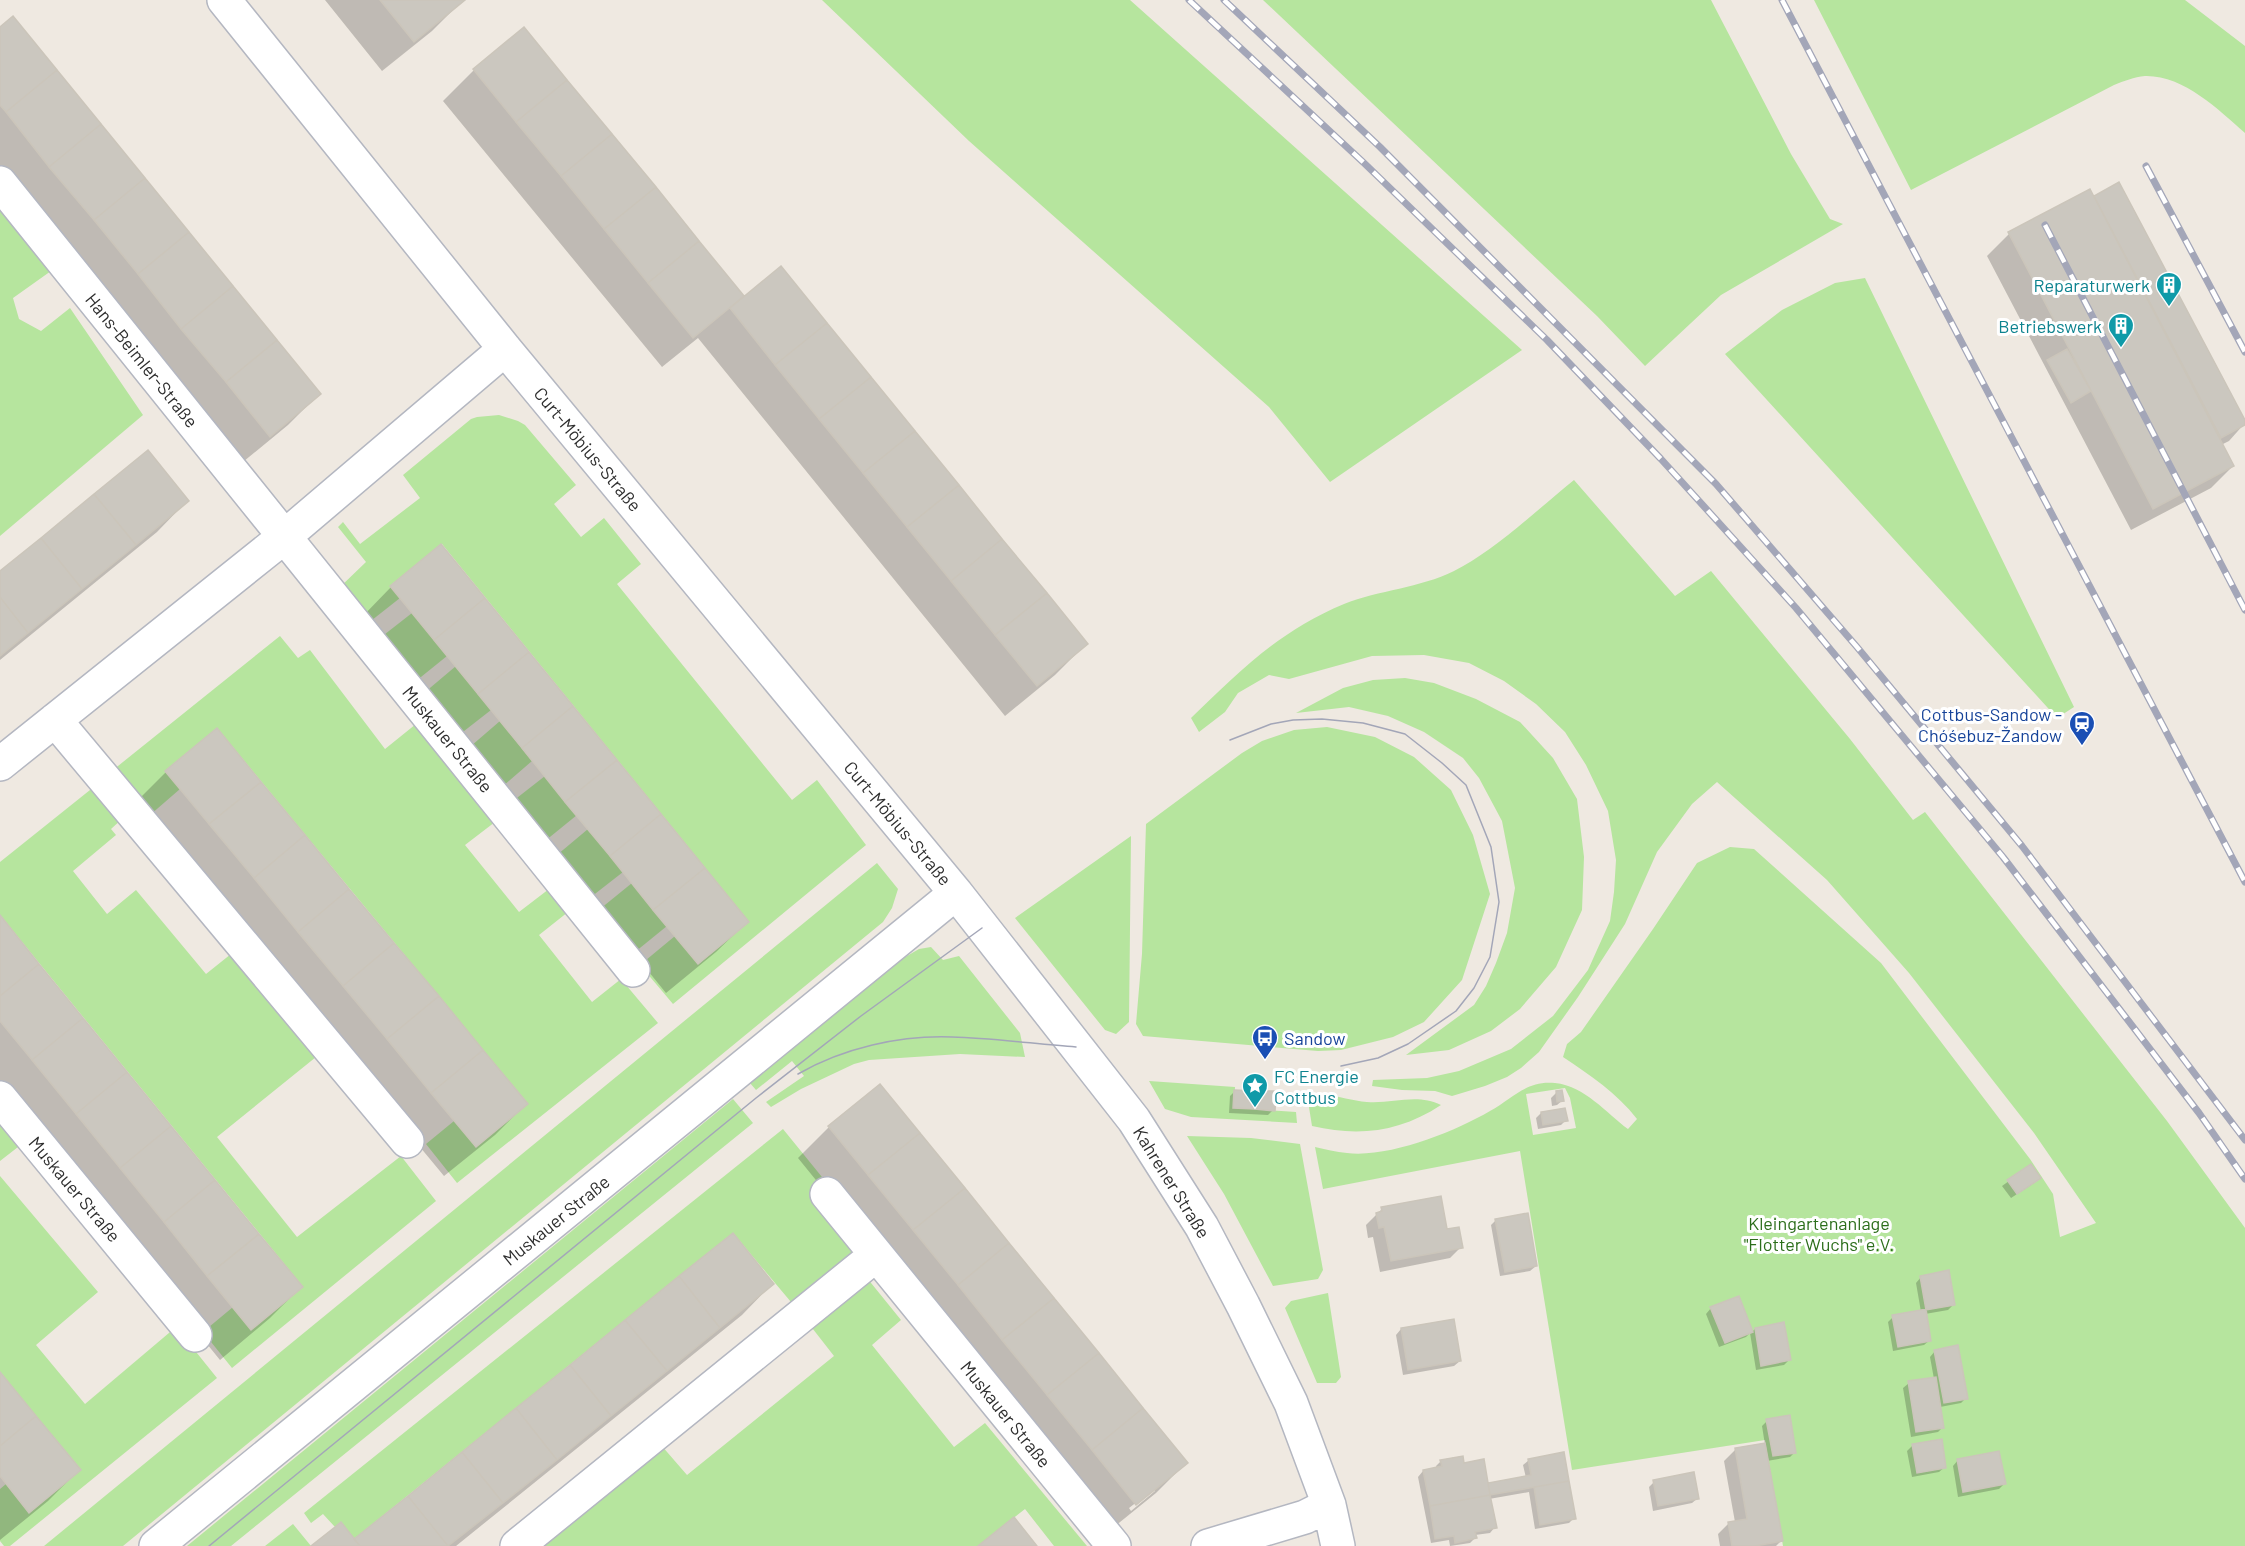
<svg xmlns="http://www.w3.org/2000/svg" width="2245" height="1546" font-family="Barlow,sans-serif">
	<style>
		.green { fill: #b6e59e; fill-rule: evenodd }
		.shadow { fill: #0003; fill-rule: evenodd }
		.building { fill: #cbc7bf; stroke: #cbc5ba; stroke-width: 1.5 }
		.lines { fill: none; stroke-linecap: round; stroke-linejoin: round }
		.minor-casing { stroke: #b4b7c1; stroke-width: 36 }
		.minor { stroke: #fff; stroke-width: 33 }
		.tram { stroke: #a3a6b8; stroke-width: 1.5 }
		.rail-casing { stroke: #a3a6b8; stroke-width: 7 }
		.rail { stroke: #fff; stroke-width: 4.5; stroke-dasharray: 14; stroke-linecap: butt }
		.labels { text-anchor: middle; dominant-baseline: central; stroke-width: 6; stroke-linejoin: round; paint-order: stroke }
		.culture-label { font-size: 18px; fill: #0d838f; stroke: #fff; text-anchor: end }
		.street-label { font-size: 18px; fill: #2e2e2e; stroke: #fff }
		.transit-label { font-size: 18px; fill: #164399; stroke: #fff; text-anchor: end }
		.park-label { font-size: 18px; fill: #2c6e1b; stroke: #fff }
	</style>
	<rect width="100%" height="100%" fill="#efe9e1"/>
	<path class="green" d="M822 0H1130L1522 350 1330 482 1269 407 969 141Z
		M1263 0H1711L1791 154 1830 219 1843 224 1721 295 1645 366 1597 316Z
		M1814 0H2185L2245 46V133C2218 109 2183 75 2145 76 2134 77 2124 81 2114 85L1911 190Z
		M0 208 51 271 13 298 19 319 41 331 70 308 143 415 0 536Z
		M1865 278 2074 707 2057 718 1725 354 1782 310 1835 283Z
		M499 415 518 421 525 425 576 485 554 504 581 537 604 518 641 564 617 584 792 800 817 780 866 845 673 1004 640 965 675 936 698 964 749 922 442 544 391 585 400 598 367 624 339 588 366 562 338 527 343 522 360 544 420 498 403 475 471 419 477 417Z
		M1574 480 1675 596 1711 571 1850 739 1913 820 1925 812 2167 1121 2245 1228V1546H1783L1765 1440 1572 1470 1520 1151 1323 1189 1315 1147C1325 1149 1336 1152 1347 1153 1389 1158 1454 1132 1490 1111 1513 1098 1527 1080 1555 1083 1585 1086 1606 1113 1628 1129L1637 1119C1617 1093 1590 1075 1563 1057L1567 1044 1581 1032 1653 929 1697 863 1730 847 1754 849 1881 963 2030 1159 2053 1194 2060 1237 2096 1223 2034 1133 1909 973 1827 880 1717 782 1692 804 1657 852 1625 924 1578 997 1539 1052 1521 1068 1507 1077 1485 1086 1452 1096 1435 1091 1402 1090 1372 1086 1373 1080 1427 1078 1459 1071 1511 1049 1553 1016 1588 970 1610 921 1614 892 1616 860 1608 811 1586 765 1565 732 1536 704 1504 681 1469 663 1424 655 1372 656 1289 679 1269 675 1238 693 1225 712 1199 732 1191 718C1240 671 1279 631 1344 604 1379 590 1420 588 1454 571 1494 551 1538 509 1574 480ZM1565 1088 1570 1098 1576 1128 1533 1135 1526 1094Z
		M412 613 447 656 416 681 380 638Z
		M280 636 298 658 310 650 385 749 416 724 495 822 465 845 519 912 549 889 568 912 539 935 592 1002 621 979 658 1023 457 1183 426 1144 454 1121 483 1050 217 728 165 771 180 789 150 815 113 770Z
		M456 666 491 710 459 735 424 693Z
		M1405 678 1434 683 1476 699 1520 722 1553 758 1577 799 1584 857 1582 910 1556 967 1520 1009 1491 1031 1449 1050 1406 1055 1474 1005 1486 986 1496 963 1507 933 1515 888 1502 821 1479 778 1463 758 1424 732 1388 716 1349 707 1296 713 1343 688 1373 680Z
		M500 721 532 761 503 786 471 746Z
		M1327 727 1375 737 1414 757 1451 790 1473 835 1490 894 1462 980 1424 1022 1393 1037 1341 1050 1318 1051 1143 1036 1136 1024 1142 954 1146 824 1242 753 1262 741 1294 730Z
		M545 776 577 815 545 841 513 801Z
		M95 786 122 819 111 829 116 835 73 871 107 914 136 890 206 974 231 954 316 1057 217 1137 297 1237 401 1156 436 1201 232 1368 203 1332 233 1307 251 1330 303 1287 0 915V862Z
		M588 829 623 872 591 897 557 855Z
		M1131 836 1129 1022 1116 1034 1105 1030 1015 918Z
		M877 863 898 889 892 908 883 922 123 1546H44Z
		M632 883 667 926 635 952 600 909Z
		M931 947 943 960 959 956 1020 1033 1025 1057 960 1054 869 1060 854 1064 801 1089 771 1107 766 1102 804 1076 792 1061 756 1090 750 1083 900 960 919 949Z
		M1149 1081 1235 1087 1234 1108 1296 1112 1297 1123 1191 1117 1165 1109Z
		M1325 1094C1338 1096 1353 1101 1367 1102 1392 1104 1417 1093 1441 1105 1400 1132 1359 1137 1312 1126L1308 1101Z
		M733 1099 753 1123 231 1546H187Z
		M0 1125 18 1147 0 1161Z
		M783 1129 826 1182 857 1250 791 1302 733 1233 354 1539 341 1522 335 1527 323 1514 311 1523 304 1513Z
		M1187 1136 1251 1138 1300 1144 1323 1270 1318 1279 1273 1286 1224 1194Z
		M0 1176 98 1292 36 1345 85 1404 176 1327 217 1378 10 1546H4L0 1541V1489L6 1484 30 1512 36 1416 0 1372Z
		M867 1278 901 1320 872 1345 954 1447 985 1423 1087 1546H1054L1025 1509 978 1546H538L661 1445 687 1475 834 1356 809 1324Z
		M1328 1293 1341 1377 1336 1383H1317L1285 1308 1291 1301Z
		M293 1524 311 1546H265Z"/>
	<path class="shadow" d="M325 0H463L432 31 382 71Z
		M0 29 319 394 288 425 238 466 0 174Z
		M524 29 744 298 1086 644 1055 675 1005 716 698 338 662 367 443 101 474 70Z
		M2119 184 2245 423 2229 441 2221 445 2233 466 2211 488 2131 530 1987 256 2009 234 2089 191 2093 198Z
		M187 501 157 532 0 660V573Z
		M391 587 747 922 716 952 666 993 361 618Z
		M166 772 526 1104 495 1135 444 1176 135 803Z
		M0 918 301 1287 270 1318 220 1360 0 1089Z
		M880 1086 1186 1463 1156 1493 1104 1535 798 1158 829 1127ZM1155 1488V1491L1131 1511 1129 1508Z
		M1235 1091 1273 1110 1268 1115 1229 1113 1230 1096Z
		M1556 1093 1563 1100 1557 1105 1552 1106 1551 1098Z
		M1541 1113 1566 1120 1561 1125 1538 1129 1536 1118Z
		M2030 1166 2034 1183 2011 1198 2002 1186Z
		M1382 1209 1446 1231 1461 1247 1450 1258 1380 1272 1373 1237 1368 1238 1366 1225Z
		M1496 1220 1536 1266 1530 1271 1500 1276 1491 1225Z
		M1921 1277 1953 1305 1948 1310 1925 1314 1930 1340 1924 1345 1893 1351 1888 1322 1893 1317 1921 1312 1916 1283Z
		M772 1284 742 1315 456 1546H313L354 1541Z
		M1738 1298 1751 1333 1755 1329 1789 1360 1784 1365 1756 1370 1750 1333 1746 1337 1719 1347 1706 1314 1711 1308Z
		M1401 1329 1460 1361 1454 1366 1403 1375 1396 1335Z
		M1935 1351 1966 1398 1961 1403 1940 1407 1943 1427 1938 1432 1911 1437 1903 1388 1909 1383 1934 1379 1930 1357Z
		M0 1374 79 1470 48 1501 0 1540Z
		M1767 1421 1795 1452 1790 1457 1767 1461 1781 1541 1776 1546H1720L1718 1534 1729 1523 1735 1522 1724 1461 1735 1450 1765 1445 1762 1426Z
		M1913 1445 1945 1467 1939 1472 1912 1477 1907 1451Z
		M1529 1460 1574 1518 1569 1523 1535 1529 1529 1492 1489 1499 1495 1527 1490 1533 1475 1535V1538L1470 1543 1450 1546 1449 1540 1431 1543 1418 1477 1423 1471 1437 1469 1436 1466 1441 1461 1462 1464 1487 1485 1526 1478 1523 1465Z
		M1958 1460 2004 1484 1999 1489 1958 1497 1953 1466Z
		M1654 1482 1698 1498 1692 1503 1653 1511 1649 1487Z"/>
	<path class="building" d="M380 0H465L414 42Z
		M13 16 57 70 6 112 0 105V27Z
		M524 27 567 80 516 122 473 69Z
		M57 70 101 124 49 167 6 112Z
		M567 80 612 134 561 176 516 122Z
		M101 124 145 178 94 220 49 167Z
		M612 134 656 187 604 229 561 176Z
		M145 178 189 232 138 274 94 220Z
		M2119 182 2245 420V425L2221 438 2094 196Z
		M656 187 699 241 648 283 604 229Z
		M2090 189 2234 466 2153 509 2008 232Z
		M189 232 233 286 181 329 138 274Z
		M699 241 744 296 693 338 648 283Z
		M781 266 827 323 775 365 730 308Z
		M233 286 277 340 226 382 181 329Z
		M827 323 871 377 819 419 775 365Z
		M277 340 321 394 270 437 226 382Z
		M2067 349 2091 391 2071 403 2047 360Z
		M871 377 915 431 863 473 819 419Z
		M915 431 959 485 907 527 863 473Z
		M148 450 189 501 136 545 94 494Z
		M959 485 1002 539 951 581 907 527Z
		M94 494 136 545 82 589 41 538Z
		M41 538 82 589 28 633 0 597V571Z
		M1002 539 1047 593 995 635 951 581Z
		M441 544 485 598 434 640 390 586Z
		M1047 593 1088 644 1037 686 995 635Z
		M0 597 28 633 0 656Z
		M485 598 529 652 478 694 434 640Z
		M529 652 573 706 522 748 478 694Z
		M573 706 617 760 565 802 522 748Z
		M217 728 261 782 209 824 165 771Z
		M617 760 661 814 610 856 565 802Z
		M261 782 305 835 254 878 209 824Z
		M661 814 705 868 653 910 610 856Z
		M305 835 349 889 298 932 254 878Z
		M705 868 749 922 698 964 653 910Z
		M349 889 394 943 343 986 298 932Z
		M0 915 39 964 0 996Z
		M394 943 439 996 387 1039 343 986Z
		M39 964 83 1018 32 1060 0 1021V996Z
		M439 996 483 1050 431 1093 387 1039Z
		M83 1018 127 1072 76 1114 32 1060Z
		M483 1050 528 1104 476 1147 431 1093Z
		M127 1072 171 1126 120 1168 76 1114Z
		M880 1084 920 1133 868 1175 828 1126Z
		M1234 1090 1256 1091 1255 1109 1233 1108Z
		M1562 1090 1564 1101 1557 1102 1556 1091Z
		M1256 1091H1276L1275 1111 1255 1109Z
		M1565 1108 1568 1121 1543 1125 1541 1112Z
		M171 1126 215 1180 164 1222 120 1168Z
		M920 1133 965 1188 913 1230 868 1175Z
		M2031 1164 2041 1178 2017 1194 2007 1180Z
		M215 1180 259 1234 207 1276 164 1222Z
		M965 1188 1009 1243 958 1285 913 1230Z
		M1441 1196 1447 1229 1459 1227 1463 1248 1391 1261 1384 1227 1379 1228 1376 1213 1382 1211 1381 1207Z
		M1528 1213 1537 1266 1505 1272 1495 1219Z
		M733 1233 774 1284 720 1328 679 1276Z
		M259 1234 303 1287 251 1330 207 1276Z
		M1009 1243 1054 1298 1002 1340 958 1285Z
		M1949 1270 1955 1305 1926 1310 1920 1276Z
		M679 1276 720 1328 667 1371 625 1320Z
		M1739 1296 1753 1332 1725 1343 1710 1307Z
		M1054 1298 1099 1353 1047 1395 1002 1340Z
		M1926 1309 1931 1341 1898 1347 1892 1315Z
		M1454 1319 1461 1361 1408 1370 1401 1328Z
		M625 1320 667 1371 611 1416 570 1365Z
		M1784 1322 1791 1360 1761 1366 1755 1328Z
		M1958 1345 1968 1399 1944 1403 1934 1350Z
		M1099 1353 1143 1408 1092 1450 1047 1395Z
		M570 1365 611 1416 557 1460 516 1408Z
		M0 1372 36 1416 0 1446Z
		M1936 1377 1944 1428 1916 1432 1908 1381Z
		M516 1408 557 1460 503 1503 462 1452Z
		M1143 1408 1188 1463 1136 1505 1092 1450Z
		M1790 1415 1796 1453 1773 1456 1766 1419Z
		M36 1416 81 1470 29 1513 0 1476V1446Z
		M1942 1439 1946 1468 1917 1473 1912 1444Z
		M1765 1443 1783 1541 1755 1546H1732L1728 1522 1747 1519 1735 1448Z
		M1999 1451 2006 1484 1963 1492 1957 1459Z
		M462 1452 503 1503 448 1546 408 1496Z
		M1564 1452 1569 1481 1490 1495 1488 1483 1531 1475 1528 1459Z
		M1463 1456 1464 1463 1484 1459 1490 1495 1430 1506 1423 1470 1442 1466 1440 1460Z
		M1694 1472 1699 1499 1658 1506 1653 1480Z
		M1569 1481 1576 1519 1540 1525 1534 1487Z
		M1490 1495 1497 1528 1475 1532 1477 1538 1455 1543 1454 1536 1435 1539 1430 1506Z
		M408 1496 448 1546H360L354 1539Z
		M1014 1517 1037 1546H978Z
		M341 1522 360 1546H311L335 1527Z"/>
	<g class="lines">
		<defs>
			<path id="minor" d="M224 0 505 349 956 893 1134 1120 1202 1227 1243 1305 1291 1403 1329 1505 1338 1546
				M0 183 633 970
				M55 720 407 1141
				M0 764 284 537 505 349
				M0 1098 195 1335
				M827 1194 1114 1546
				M156 1546 956 893
				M517 1546 876 1255
				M1208 1546 1305 1517 1329 1505"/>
		</defs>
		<use href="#minor" class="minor-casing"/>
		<use href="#minor" class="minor"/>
		<path class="tram" d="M1230 740 1271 724 1293 720 1322 719 1363 723 1405 734 1442 763 1466 785 1491 847 1499 902 1490 957 1474 988 1456 1011 1408 1044 1378 1058 1341 1066
			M798 1074C843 1048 900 1035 952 1037 993 1038 1035 1044 1076 1047
			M209 1546 756 1098 861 1016 982 928"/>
		<defs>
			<path id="rail" d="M1189 0 1364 163 1547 340 1661 459 1796 608 2003 857 2199 1113 2245 1179
				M1224 0 1380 147 1716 484 1857 647 2022 846 2245 1140
				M1782 0 2245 882
				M2146 166 2245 352
				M2045 225 2245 610"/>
		</defs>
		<use href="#rail" class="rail-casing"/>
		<use href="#rail" class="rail"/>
	</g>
	<defs>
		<symbol id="building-pin" viewBox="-11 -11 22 30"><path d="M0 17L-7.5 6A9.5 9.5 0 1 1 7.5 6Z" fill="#0f9aa8" stroke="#fff"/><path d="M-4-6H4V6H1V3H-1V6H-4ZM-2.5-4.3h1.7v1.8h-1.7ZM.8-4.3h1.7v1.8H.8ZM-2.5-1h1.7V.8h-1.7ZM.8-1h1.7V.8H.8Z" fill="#fff"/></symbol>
		<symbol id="station-pin" viewBox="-11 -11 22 30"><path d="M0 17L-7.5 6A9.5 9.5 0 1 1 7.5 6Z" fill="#1a4fb4" stroke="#fff"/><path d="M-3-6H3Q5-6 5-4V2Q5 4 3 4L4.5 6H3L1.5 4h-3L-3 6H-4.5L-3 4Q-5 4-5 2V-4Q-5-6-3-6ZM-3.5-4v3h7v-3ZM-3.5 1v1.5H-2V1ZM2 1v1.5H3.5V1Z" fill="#fff"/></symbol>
		<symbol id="bus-pin" viewBox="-11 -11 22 30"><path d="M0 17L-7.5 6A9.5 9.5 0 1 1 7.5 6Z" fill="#1a4fb4" stroke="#fff"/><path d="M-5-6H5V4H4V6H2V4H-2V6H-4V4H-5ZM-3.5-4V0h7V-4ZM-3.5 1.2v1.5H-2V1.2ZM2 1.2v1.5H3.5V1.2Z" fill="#fff"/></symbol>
		<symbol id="sight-pin" viewBox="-11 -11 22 30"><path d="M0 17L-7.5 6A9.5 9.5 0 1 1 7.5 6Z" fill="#0f9aa8" stroke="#fff"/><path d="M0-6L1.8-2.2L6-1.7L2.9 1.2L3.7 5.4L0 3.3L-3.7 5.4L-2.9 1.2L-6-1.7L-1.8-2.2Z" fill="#fff"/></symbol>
	</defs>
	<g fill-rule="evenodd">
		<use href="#building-pin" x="2154" y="270" width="30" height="40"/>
		<use href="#building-pin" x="2106" y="311" width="30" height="40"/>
		<use href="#station-pin" x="2067" y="709" width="30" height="40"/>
		<use href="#bus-pin" x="1250" y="1023" width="30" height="40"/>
		<use href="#sight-pin" x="1240" y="1071" width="30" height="40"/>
	</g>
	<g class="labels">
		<g class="culture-label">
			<text x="2150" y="285">Reparaturwerk</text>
			<text x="2102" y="326">Betriebswerk</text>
			<text x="1274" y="1076" text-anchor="start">FC Energie<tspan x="1274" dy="21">Cottbus</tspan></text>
		</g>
		<g class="street-label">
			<text transform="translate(142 360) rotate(51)">Hans-Beimler-Straße</text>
			<text transform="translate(588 449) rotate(50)">Curt-Möbius-Straße</text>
			<text transform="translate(448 739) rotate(51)">Muskauer Straße</text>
			<text transform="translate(898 823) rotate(50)">Curt-Möbius-Straße</text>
			<text transform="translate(1172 1182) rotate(58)">Kahrener Straße</text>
			<text transform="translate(75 1189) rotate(50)">Muskauer Straße</text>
			<text transform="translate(556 1220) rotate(-39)">Muskauer Straße</text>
			<text transform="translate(1006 1414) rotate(51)">Muskauer Straße</text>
		</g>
		<g class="transit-label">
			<text x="2062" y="714">Cottbus-Sandow -<tspan x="2062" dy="21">Chóśebuz-Žandow</tspan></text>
			<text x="1284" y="1038" text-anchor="start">Sandow</text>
		</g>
		<g class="park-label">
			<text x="1819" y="1223">Kleingartenanlage<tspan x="1819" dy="21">"Flotter Wuchs" e.V.</tspan></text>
		</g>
	</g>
</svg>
